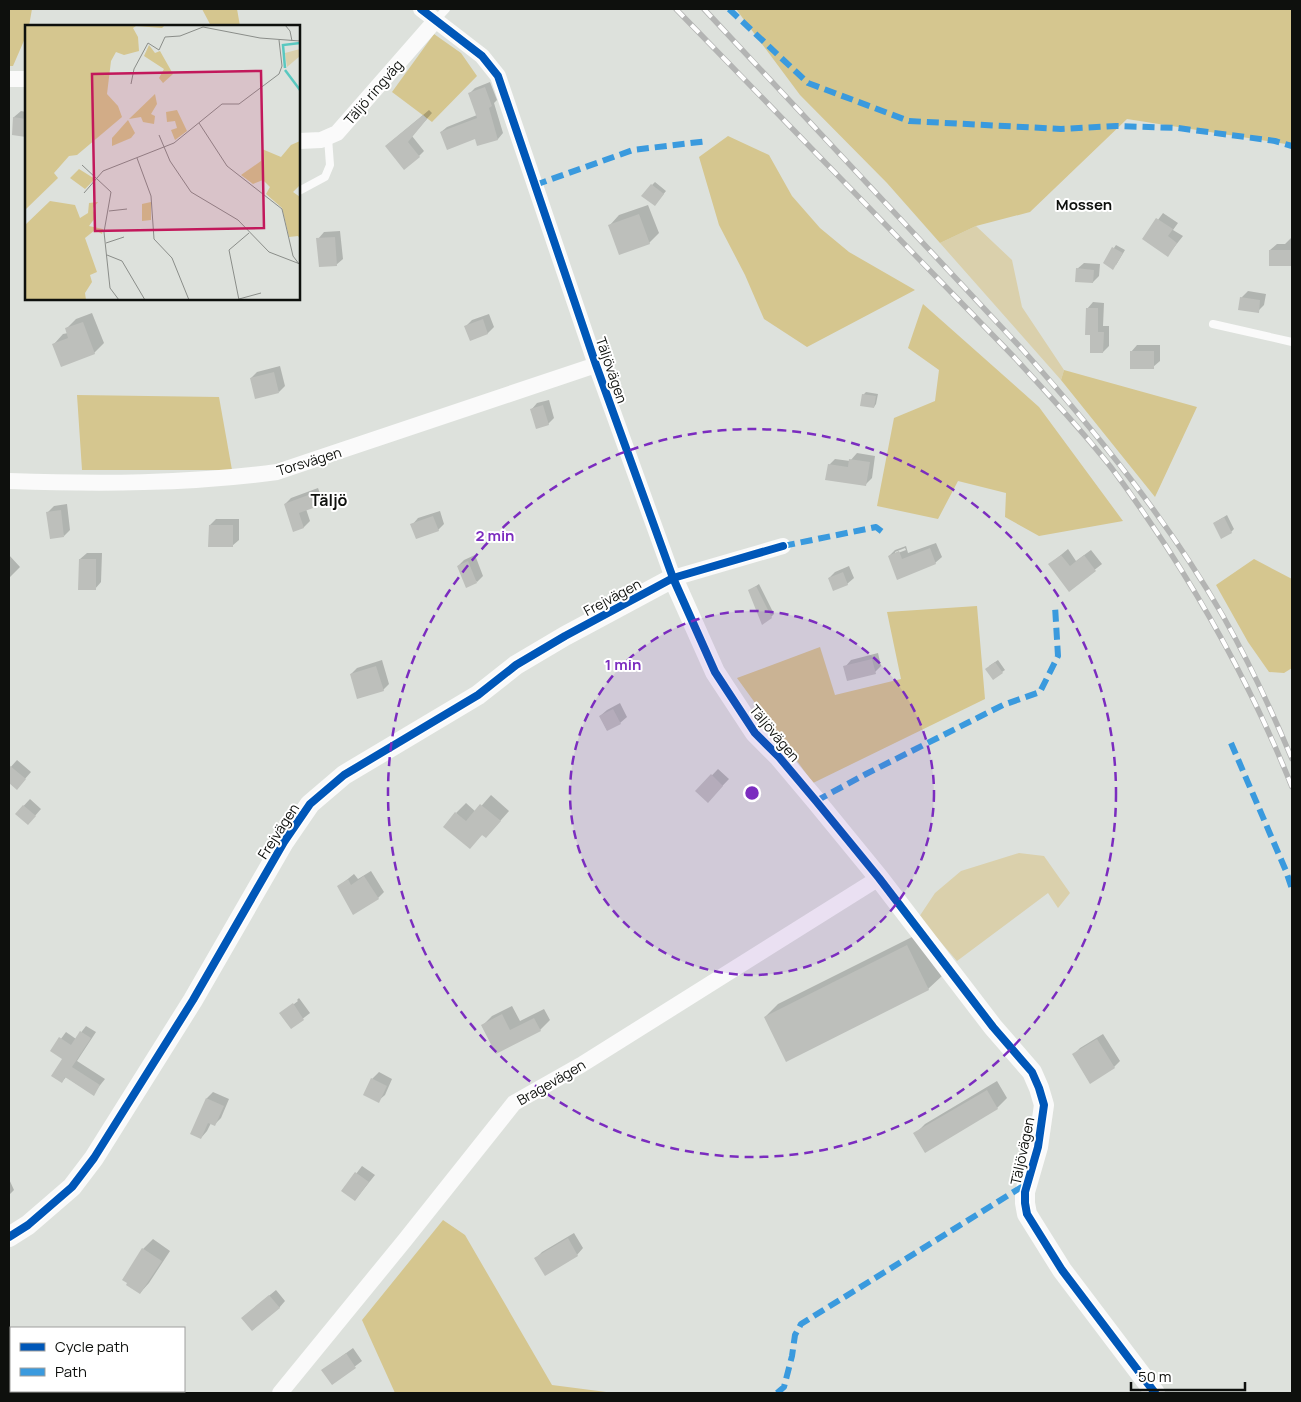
<svg xmlns="http://www.w3.org/2000/svg" width="1301" height="1402" font-family="Manrope,sans-serif">
	<style>
		.green { fill: #dad0ac }
		.forest { fill: #d5c68f }
		.shadow { fill: #0003; fill-rule: evenodd }
		.building { fill: #bdbfbb }
		.lines { fill: none; stroke-linecap: round; stroke-linejoin: round }
		.service { stroke: #fafafa; stroke-width: 8 }
		.minor { stroke: #fafafa; stroke-width: 16 }
		.tertiary { stroke: #fafafa; stroke-width: 20 }
		.rail-casing { stroke: #b3b4b3; stroke-width: 5.5 }
		.rail { stroke: #fff; stroke-width: 4; stroke-dasharray: 11; stroke-linecap: butt }
		.quiet { stroke: #3a9ade; stroke-width: 6; stroke-dasharray: 12 6; stroke-linecap: butt }
		.cycleway-casing { stroke: #fff; stroke-width: 11 }
		.cycleway { stroke: #0057b8; stroke-width: 8 }
		.ring { fill: none; stroke: #7b2cbf; stroke-width: 2.5; stroke-dasharray: 9 6 }
		.labels { text-anchor: middle; dominant-baseline: central; stroke-width: 4; stroke-linejoin: round; paint-order: stroke }
		.street-label { font-size: 14px; fill: #0e100d; stroke: #fff }
		.neighbourhood-label { font-size: 15px; font-weight: bold; fill: #0e100d; stroke: #fff }
		.quarter-label { font-size: 16px; font-weight: bold; fill: #0e100d; stroke: #fff }
		.inset-river { fill: none; stroke: #59c8c0; stroke-width: 2.5 }
		.inset-road { fill: none; stroke: #8a8d89; stroke-width: 1 }
		.view { fill: #c2185b; fill-opacity: 0.15; stroke: #c2185b; stroke-width: 2.5 }
		.inset-edge { fill: none; stroke: #0e100d; stroke-width: 2.5 }
		.centre { fill: #7b2cbf; stroke: #fff; stroke-width: 2.5 }
		.ring-label { font-size: 15px; text-anchor: middle; font-weight: bold; fill: #7b2cbf; stroke: #fff; stroke-width: 4; stroke-linejoin: round; paint-order: stroke }
	</style>
	<rect width="100%" height="100%" fill="#dde1dc"/>
	<path class="green" d="M976 226 1012 260 1022 307 1064 370 1061 380 940 243Z
		M1019 853 1044 856 1070 893 1058 908 1048 893 957 961 919 917 935 893 961 871Z"/>
	<path class="forest" d="M9 9H32L29 26H26V36L13 66H9Z
		M202 9H237L240 26H211Z
		M736 9H1292V145L1127 119 1030 212 976 226 940 243 887 183 800 95Z
		M434 34 461 53 477 76 432 122 392 92Z
		M728 136 769 155 792 196 820 228 849 252 915 290 807 347 764 319 745 275 719 225 699 157Z
		M923 304 1039 407 1123 521 1039 536 1005 517 1006 493 958 481 938 519 877 506 894 418 935 401 939 370 908 348Z
		M1064 370 1197 407 1155 497 1061 380Z
		M77 395 219 397 232 470H82Z
		M1254 559 1292 579V668L1284 673 1269 672 1248 642 1216 585Z
		M977 606 985 699 813 783 737 678 820 647 835 695 901 679 887 612Z
		M443 1220 465 1235 552 1385 614 1393H395L362 1320Z"/>
	<path class="shadow" d="M490 82 497 100 494 103 503 133 498 139 441 132 447 127 477 115 469 94 475 88Z
		M429 110 432 113 412 136 424 151 419 156 386 146Z
		M21 111 26 112V136L13 134 14 117Z
		M655 182 666 191 657 202 652 185Z
		M648 205 659 233 649 243 610 225 619 215Z
		M1163 213 1178 223 1173 230 1183 236 1168 255 1144 239Z
		M340 231 343 259 336 265 318 239 324 232Z
		M1292 237V265L1270 264V250L1277 244H1285Z
		M1116 245 1125 250 1116 265 1104 263Z
		M1084 263 1100 264 1099 276 1093 282 1077 269Z
		M1248 291 1266 294 1264 305 1258 311 1241 298Z
		M1093 302 1104 303 1103 326H1109V346L1103 352 1092 334 1087 309Z
		M92 313 104 343 94 353 54 344 63 334 68 333 66 329 76 319Z
		M489 314 494 327 488 333 471 340 466 326 472 320Z
		M1137 345H1160V361L1153 367 1131 352Z
		M280 366 285 386 279 392 251 378 257 372Z
		M866 392 878 394 876 404 874 407 863 395Z
		M549 400 554 418 548 424 531 410 537 403Z
		M857 453 875 456 872 478 865 485 829 465 835 459 850 461Z
		M318 488 322 499 315 505 306 509 310 521 304 527 294 530 285 504 291 498Z
		M67 504 70 530 64 536 48 512 54 506Z
		M440 511 444 524 438 530 412 525 418 518Z
		M1227 515 1234 529 1231 532 1214 523Z
		M216 519H239V540L232 546 210 525Z
		M936 543 942 557 935 563 897 578 889 556 895 550 906 546 908 553ZM905 548 906 550 895 554V552Z
		M1068 549 1076 561 1091 550 1102 564 1069 590 1050 564Z
		M87 553H102L101 582 95 589 80 559Z
		M9 555 20 567 9 578Z
		M475 555 483 576 477 582 458 566 464 560Z
		M849 566 854 578 847 584 829 578 835 572Z
		M759 584 774 614 771 617 750 590Z
		M878 653 881 666 875 672 845 667 851 660Z
		M382 660 389 684 383 690 351 674 357 668Z
		M998 660 1005 670 1002 672 989 666Z
		M620 703 627 717 620 723 607 730 600 716 607 710Z
		M17 760 31 772 17 788 9 781V769Z
		M718 769 729 779 708 801 697 791Z
		M491 795 509 811 486 837 483 834 479 837 456 813 466 803 476 812Z
		M30 799 41 809 34 817 17 813Z
		M371 871 384 892 378 898 339 886 354 874 358 879Z
		M920 933 942 976 928 989 765 1017 778 1004Z
		M299 998 310 1013 291 1028 286 1010 298 1001 297 1000Z
		M512 1006 520 1021 544 1009 550 1020 540 1030 496 1052 482 1026 492 1016Z
		M86 1026 96 1032 77 1061 105 1079 93 1094 66 1077 62 1082 64 1059 52 1051 66 1032 76 1039Z
		M1103 1034 1120 1061 1114 1067 1074 1054 1080 1048Z
		M379 1072 392 1079 385 1095 378 1101 365 1095 372 1079Z
		M997 1081 1007 1098 997 1108 915 1134 925 1124Z
		M213 1092 229 1099 221 1118 215 1124 211 1123 207 1131 201 1138 207 1098Z
		M362 1166 375 1175 355 1200 343 1191Z
		M9 1179 14 1190 9 1195Z
		M574 1233 583 1248 577 1255 536 1258 542 1252Z
		M153 1239 170 1251 149 1283 140 1293 143 1249Z
		M276 1290 285 1301 279 1308 242 1318Z
		M353 1348 362 1361 332 1384 323 1370Z"/>
	<path class="building" d="M485 87 492 106 489 108 498 140 477 146 475 139 447 150 440 132 477 118 468 93Z
		M423 115 427 119 408 142 420 157 404 170 385 146Z
		M13 117 26 119V137L12 135Z
		M651 184 664 194 655 206 641 196Z
		M639 214 650 244 619 255 608 225Z
		M1156 218 1173 229 1168 236 1177 243 1168 257 1142 239Z
		M335 237 337 266 319 267 316 238Z
		M1112 247 1123 253 1113 270 1103 263Z
		M1269 250H1292V266H1269Z
		M1076 268 1094 270 1093 283 1075 282Z
		M1240 297 1260 300 1259 313 1238 310Z
		M1086 308H1098V332H1104L1103 353H1090V335H1085Z
		M483 319 488 334 470 341 464 326Z
		M83 322 95 354 61 367 52 344 68 338 65 328Z
		M1130 351H1154V369H1130Z
		M274 372 279 393 255 399 250 378Z
		M862 394 876 396 874 408 860 406Z
		M543 405 549 425 536 429 530 409Z
		M849 459 870 462 866 486 825 480 828 464 848 467Z
		M311 494 316 507 299 513 304 528 293 532 284 504Z
		M61 510 64 537 50 539 46 512Z
		M433 516 439 531 416 539 410 524Z
		M1224 517 1232 533 1221 539 1213 523Z
		M209 525H233V547H208Z
		M930 548 936 564 897 580 888 556 899 551 902 559Z
		M1061 555 1070 566 1084 555 1096 571 1069 592 1048 564Z
		M79 559H96V590H78Z
		M468 561 477 583 466 588 457 566Z
		M843 572 848 585 833 591 828 578Z
		M756 586 772 618 762 625 748 590Z
		M872 659 876 674 847 681 843 666Z
		M995 662 1003 673 993 680 985 669Z
		M376 666 384 691 357 699 350 674Z
		M613 709 621 724 607 731 599 716Z
		M9 765 26 779 17 790 9 783Z
		M711 774 723 786 708 803 695 791Z
		M480 804 501 821 486 838 482 835 470 849 443 827 455 812 466 821Z
		M23 805 36 816 28 825 15 814Z
		M364 876 379 899 353 915 337 886 348 879 351 885Z
		M907 945 929 990 786 1062 764 1017Z
		M293 1003 304 1020 291 1029 279 1013Z
		M502 1014 510 1030 534 1018 541 1031 496 1054 481 1025Z
		M80 1031 91 1038 72 1067 100 1085 94 1096 65 1077 62 1083 51 1076 62 1059 50 1051 59 1037 71 1045Z
		M1097 1039 1115 1068 1090 1084 1072 1054Z
		M371 1078 387 1086 379 1103 363 1095Z
		M987 1090 998 1109 925 1153 913 1133Z
		M206 1098 224 1106 215 1126 208 1123 201 1139 190 1134Z
		M355 1172 369 1182 355 1201 341 1191Z
		M568 1238 578 1256 545 1276 534 1258Z
		M142 1248 162 1261 140 1294 126 1285 127 1283 122 1280Z
		M269 1295 280 1308 252 1331 241 1318Z
		M346 1353 356 1368 332 1385 321 1370Z"/>
	<g class="lines">
		<path class="service" d="M435 21 446 9
			M299 191 325 177 330 165 328 138
			M1213 324 1292 342"/>
		<path class="minor" d="M421 9 482 56 498 76 596 365 673 578 783 546
			M9 79H26
			M299 141 321 140 337 133 435 21
			M9 481C98 484 188 484 277 472L596 365
			M280 1393 405 1240 514 1103 581 1065 879 878"/>
		<path class="tertiary" d="M9 1237 28 1225 72 1187 94 1158 193 1000 284 842 310 804 344 775 478 695 516 665 565 636 673 578 715 672 755 733 779 757 816 801 879 878 993 1027 1032 1072 1039 1088 1044 1105 1038 1147 1025 1192V1203L1027 1214 1062 1270 1155 1393"/>
		<defs>
			<path id="rail" d="M676 9 1015 358C1047 393 1080 428 1110 466 1130 492 1148 519 1166 546 1216 623 1258 702 1292 787
				M704 9 1022 349C1096 432 1167 519 1223 616 1249 662 1272 711 1292 759"/>
		</defs>
		<use href="#rail" class="rail-casing"/>
		<use href="#rail" class="rail"/>
		<path class="quiet" d="M729 9 808 83 909 121 1061 129 1116 126 1178 128 1275 141 1292 146
			M535 185 633 150 708 141
			M783 546 876 527 885 534
			M1231 743 1286 871 1292 889
			M816 801 866 774 1003 705 1040 692 1058 656 1055 606
			M777 1393 784 1387 792 1356 795 1335 801 1324 1028 1183"/>
		<defs>
			<path id="cycleway" d="M421 9 482 56 498 76 596 365 673 578 715 672 755 733 779 757 816 801 879 878 993 1027 1032 1072 1039 1088 1044 1105 1038 1147 1025 1192V1203L1027 1214 1062 1270 1155 1393
				M9 1237 28 1225 72 1187 94 1158 193 1000 284 842 310 804 344 775 478 695 516 665 565 636 673 578 783 546"/>
		</defs>
		<use href="#cycleway" class="cycleway-casing"/>
		<use href="#cycleway" class="cycleway"/>
	</g>
	<circle cx="752" cy="793" r="182" fill="#7b2cbf" fill-opacity=".12"/>
	<g class="ring">
		<circle cx="752" cy="793" r="182"/>
		<circle cx="752" cy="793" r="364"/>
	</g>
	<g class="labels">
		<g class="street-label">
			<text transform="translate(373 92) rotate(-49)">Täljö ringväg</text>
			<text transform="translate(612 370) rotate(71)">Täljövägen</text>
			<text transform="translate(309 461) rotate(-17)">Torsvägen</text>
			<text transform="translate(612 597) rotate(-28)">Frejvägen</text>
			<text transform="translate(775 733) rotate(50)">Täljövägen</text>
			<text transform="translate(278 831) rotate(-57)">Frejvägen</text>
			<text transform="translate(551 1082) rotate(-30)">Bragevägen</text>
			<text transform="translate(1022 1151) rotate(-78)">Täljövägen</text>
		</g>
		<g class="neighbourhood-label">
			<text x="1084" y="204">Mossen</text>
		</g>
		<g class="quarter-label">
			<text x="329" y="500">Täljö</text>
		</g>
	</g>
	<g transform="translate(25 25)">
		<rect width="275" height="275" fill="#dde1dc"/>
		<path d="M275 24V31L262 42 260 28Z" fill="#dad0ac"/>
		<path d="M0 0H140L137 3 111 1 108 3 113 12 114 26 99 30 91 27 86 36 82 69 93 81 97 92 52 130 44 131 29 148 33 153 0 185ZM124 20 130 28 135 26 148 49 138 58 134 53 139 44 119 31ZM130 69 132 79 126 89 130 91 129 99 118 97 116 92 104 94ZM152 85 162 106 150 115 146 105 152 103 150 96 142 97 141 87ZM103 95 110 108 106 113 87 121V113ZM275 116V160L268 167 275 172V214L273 211 264 212 257 183 241 169 245 162 238 155 228 159 216 150 236 136 237 124 256 132 266 120ZM54 144 70 154 60 164 45 153ZM25 176 50 180 55 193 63 188 64 178 73 177 68 183 70 193 64 201 78 204 77 209 70 205 60 213 72 247 65 250 67 257 60 268 61 275H0V200ZM126 177V195L117 196V179Z" fill="#d5c68f"/>
		<path class="inset-river" d="M260 43 258 20 275 18M260 45 275 65"/>
		<path class="inset-road" d="M260 0 265 6 267 16M106 59 109 44 123 18 134 25 140 12 155 11 178 2 235 13 275 16M174 98 202 141 257 184 268 231 274 239M134 110 145 136 166 167 213 195 244 227 275 239M112 133 126 171 129 214 147 233 164 275M57 140 86 167 79 207 85 263 94 275M59 168 78 146 149 118 197 79H214L254 49 257 41 254 15M84 186 102 184M81 218 99 212M82 230 97 236 120 275M214 274 236 268M214 275 204 225 224 208"/>
		<path class="view" d="M236 46 239 203 70 206 67 49Z"/>
		<rect width="275" height="275" class="inset-edge"/>
	</g>
	<circle cx="752" cy="793" r="8" class="centre"/>
	<g class="ring-label">
		<text x="495" y="541">2 min</text>
		<text x="623" y="670">1 min</text>
	</g>
	<rect width="1301" height="1402" fill="none" stroke="#0e100d" stroke-width="20"/>
	<rect x="10" y="1327" width="175" height="65" fill="#ffffff" stroke="#9f9f9e"/>
	<rect x="20" y="1343" width="25" height="8" fill="#0057b8" stroke="#9f9f9e"/>
	<text x="55" y="1352" font-size="15" fill="#0e100d">Cycle path</text>
	<rect x="20" y="1368" width="25" height="8" fill="#3a9ade" stroke="#9f9f9e"/>
	<text x="55" y="1377" font-size="15" fill="#0e100d">Path</text>
	<path d="M1131 1382v8h114v-8" fill="none" stroke="#0e100d" stroke-width="2.5"/>
	<text x="1138" y="1382" font-size="15" fill="#0e100d" stroke="#ffffff" stroke-width="4" paint-order="stroke">50 m</text>
</svg>
